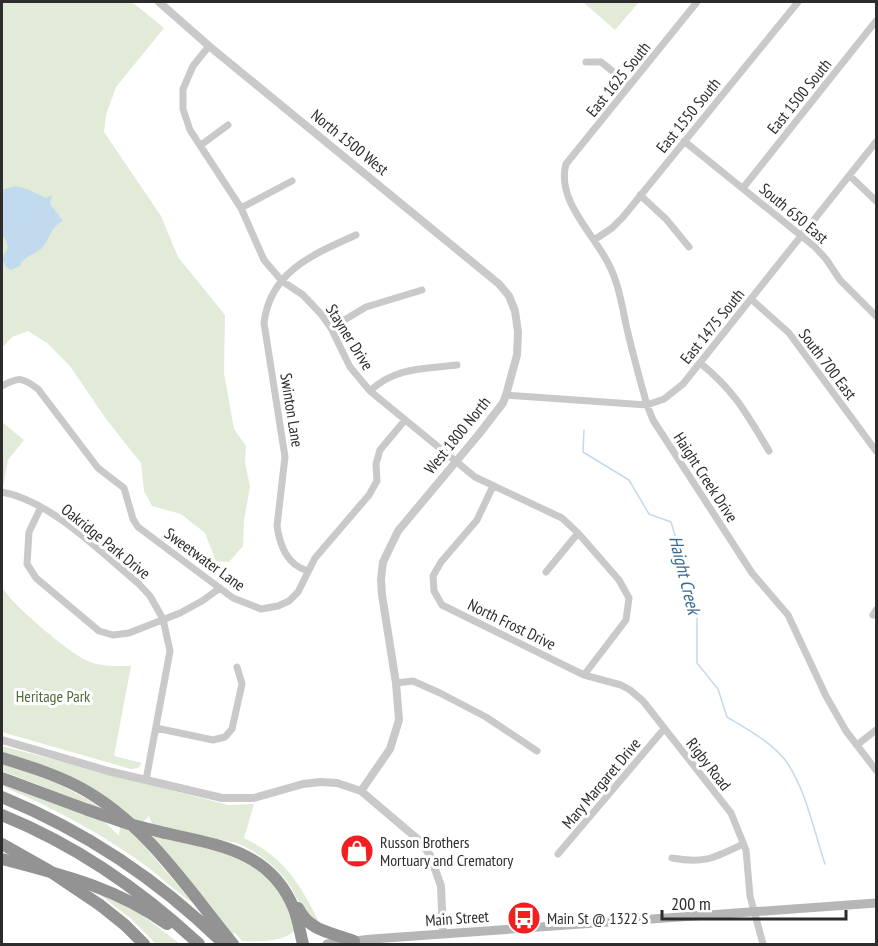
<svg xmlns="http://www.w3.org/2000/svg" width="878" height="946" font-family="'PT Sans Narrow',sans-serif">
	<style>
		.green { fill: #e1ebd8 }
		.water { fill: #c2daed }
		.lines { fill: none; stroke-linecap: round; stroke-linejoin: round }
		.stream { stroke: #c2daed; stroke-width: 1.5 }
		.minor { stroke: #c9c9c9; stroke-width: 7 }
		.tertiary { stroke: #c9c9c9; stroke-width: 8 }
		.secondary { stroke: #b6b6b6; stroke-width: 9 }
		.motorway { stroke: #939393; stroke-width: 12 }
		.motorway-bridge { stroke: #939393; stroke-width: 12 }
		.labels { text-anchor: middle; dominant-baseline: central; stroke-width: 6; stroke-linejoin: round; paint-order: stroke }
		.street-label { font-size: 16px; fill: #2c2c2c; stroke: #fff }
		.park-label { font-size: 16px; fill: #4c6b37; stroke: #fff }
		.poi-label { font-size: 16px; fill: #2c2c2c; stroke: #fff; text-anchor: start }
		.water-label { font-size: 18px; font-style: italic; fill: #356994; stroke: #fff }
	</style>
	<rect width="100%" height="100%" fill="#fff"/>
	<path class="green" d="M2 2H132L164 28 116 87 106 115 104 132 161 216 178 257 225 315 224 373 234 429 246 446 245 462 250 487 244 520 243 546 229 562 216 561 205 533 181 514 152 506 144 491 141 463 106 419 70 366 47 343 28 331 12 337 2 348Z
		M583 2H639L615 30Z
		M2 422 24 440 8 460 2 492Z
		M2 587C11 604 71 655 90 662 104 667 117 666 131 666L114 756 142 763 138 768 131 769 2 732Z
		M2 746 228 805 254 804 244 838C285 858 300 884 320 924 315 920 309 916 305 912 298 904 295 892 288 883 275 865 257 852 237 843L153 826 149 816 142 823 133 819 2 752Z
		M2 762C38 774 72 788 104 810L2 771Z
		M2 780 104 821 119 836 120 826 129 828 193 903C173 890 156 872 135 858 93 829 49 806 2 786Z
		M154 836 229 852 265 874 285 900 294 931C284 942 256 942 242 941L235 933 232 934 153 839Z
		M99 894 137 911 180 944H156L130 918Z"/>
	<path class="water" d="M15 186 27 189 46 198 52 195 50 204 63 221C51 226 50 239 42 248 35 255 23 256 20 266L11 270 6 267 2 259 8 247 5 238 2 237V190Z"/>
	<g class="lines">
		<path class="stream" d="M584 430 583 452 629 480 649 514 671 522 697 607V663L718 689 727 717C747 729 775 744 788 764 807 794 814 831 825 864"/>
		<path class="minor" d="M697 2 566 164C556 200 593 233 608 263 619 283 622 307 627 329 633 355 640 380 647 405L653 420 752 573 788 615 826 696 846 731 876 770
			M209 46 193 66 183 89V109L190 130 241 208 264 260 282 281 303 295 321 314 331 328 350 367 370 391 475 477 562 518 578 533 619 580 629 598 626 620 584 675
			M586 62H601L630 85
			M684 141 815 247 826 259 840 280 876 316
			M201 145 228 125
			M850 176 876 201
			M743 188 876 21
			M640 195 666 219 689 247
			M241 208 292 181
			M594 240 612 228 623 217 798 2
			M751 299 789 333 876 451
			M331 328 366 307 422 290
			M700 363C734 390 747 414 769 451
			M2 386C19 377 22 377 38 389L98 468 124 488 133 519 138 527 233 598 261 609 278 606 289 601 298 592 315 558 369 495 377 481 376 464 380 450 405 420
			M370 391C395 367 424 369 457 365
			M506 395 647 405 664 399 683 384 876 142
			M493 486 477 520 441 562 433 576 434 591 442 605 584 675 621 685 630 690 643 701 731 813 746 850 750 896 763 944
			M2 492C53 502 99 551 139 584L150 596 163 619 170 651 146 780
			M41 507 29 532 27 564 36 578 99 631 113 635 129 633 180 613 202 601 220 588
			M308 571C287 565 280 546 277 526L285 457 264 323C270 271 314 254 356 235
			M546 572 578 533
			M873 615 876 610
			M396 683 413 681 440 693 486 717 537 751
			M156 728 213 740 225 737 232 729 242 684 237 667
			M857 745 876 730
			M558 854 664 729
			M672 858C704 864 714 858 743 844"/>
		<path class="tertiary" d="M159 2 209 46 499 284 509 296 515 311 518 332 517 355 506 395 503 403 479 434 398 531 383 562 381 579 382 595 396 683 399 720 390 749 361 791
			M2 740 108 771 222 798H254L303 784 320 782 337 783 361 791 420 841 430 855 441 886 443 934"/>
		<path class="secondary" d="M327 944 372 939 876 903"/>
		<path class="motorway" d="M2 758C28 766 54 774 79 787 145 822 187 888 233 944
			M2 778 88 810
			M2 797C85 831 160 881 224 944
			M2 815C76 845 141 890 199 944
			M165 833C218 845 271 851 294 909 298 920 300 932 303 944
			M2 859C63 875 114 887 167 924
			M100 905 125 925 144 944
			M298 908C310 932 331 932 354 941"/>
		<path class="motorway-bridge" d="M88 810 129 824 165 833
			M2 844 48 870 100 905"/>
	</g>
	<defs>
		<symbol id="shop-disc" viewBox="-11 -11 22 22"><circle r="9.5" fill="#f31e21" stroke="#fff"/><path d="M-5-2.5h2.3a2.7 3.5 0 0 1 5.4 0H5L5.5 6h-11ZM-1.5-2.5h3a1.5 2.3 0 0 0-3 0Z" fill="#fff"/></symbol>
		<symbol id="bus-disc" viewBox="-11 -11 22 22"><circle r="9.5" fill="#f31e21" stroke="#fff"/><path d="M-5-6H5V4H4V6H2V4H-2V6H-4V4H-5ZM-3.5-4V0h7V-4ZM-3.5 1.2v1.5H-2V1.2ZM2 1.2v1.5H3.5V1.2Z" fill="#fff"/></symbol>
	</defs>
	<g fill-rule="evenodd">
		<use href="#shop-disc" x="338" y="832" width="38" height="38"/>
		<use href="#bus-disc" x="505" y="899" width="38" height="38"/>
	</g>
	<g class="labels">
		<g class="street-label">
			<text transform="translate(618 79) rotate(-51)">East 1625 South</text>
			<text transform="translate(799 96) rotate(-51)">East 1500 South</text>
			<text transform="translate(688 115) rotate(-51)">East 1550 South</text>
			<text transform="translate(350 142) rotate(39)">North 1500 West</text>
			<text transform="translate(794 213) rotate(40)">South 650 East</text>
			<text transform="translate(712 326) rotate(-51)">East 1475 South</text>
			<text transform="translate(350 337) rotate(58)">Stayner Drive</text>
			<text transform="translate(828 364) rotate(53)">South 700 East</text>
			<text transform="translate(292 410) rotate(81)">Swinton Lane</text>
			<text transform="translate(457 435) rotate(-51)">West 1800 North</text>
			<text transform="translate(706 477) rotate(57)">Haight Creek Drive</text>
			<text transform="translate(106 541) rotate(39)">Oakridge Park Drive</text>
			<text transform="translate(205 559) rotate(36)">Sweetwater Lane</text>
			<text transform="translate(512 624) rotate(26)">North Frost Drive</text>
			<text transform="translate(709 764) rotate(52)">Rigby Road</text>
			<text transform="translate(601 783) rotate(-50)">Mary Margaret Drive</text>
			<text transform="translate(457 918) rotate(-4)">Main Street</text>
		</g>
		<g class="park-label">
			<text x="53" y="696">Heritage Park</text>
		</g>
		<g class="poi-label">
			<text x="380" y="842">Russon Brothers<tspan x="380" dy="18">Mortuary and Crematory</tspan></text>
			<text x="547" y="918">Main St @ 1322 S</text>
		</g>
		<g class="water-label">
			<text transform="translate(685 575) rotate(76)">Haight Creek</text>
		</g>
	</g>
	<rect width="878" height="946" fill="none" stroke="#2c2c2c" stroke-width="6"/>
	<path d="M662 910v9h184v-9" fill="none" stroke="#2c2c2c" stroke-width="3"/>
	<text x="671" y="910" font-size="18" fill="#2c2c2c" stroke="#ffffff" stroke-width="4.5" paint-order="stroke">200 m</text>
</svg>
